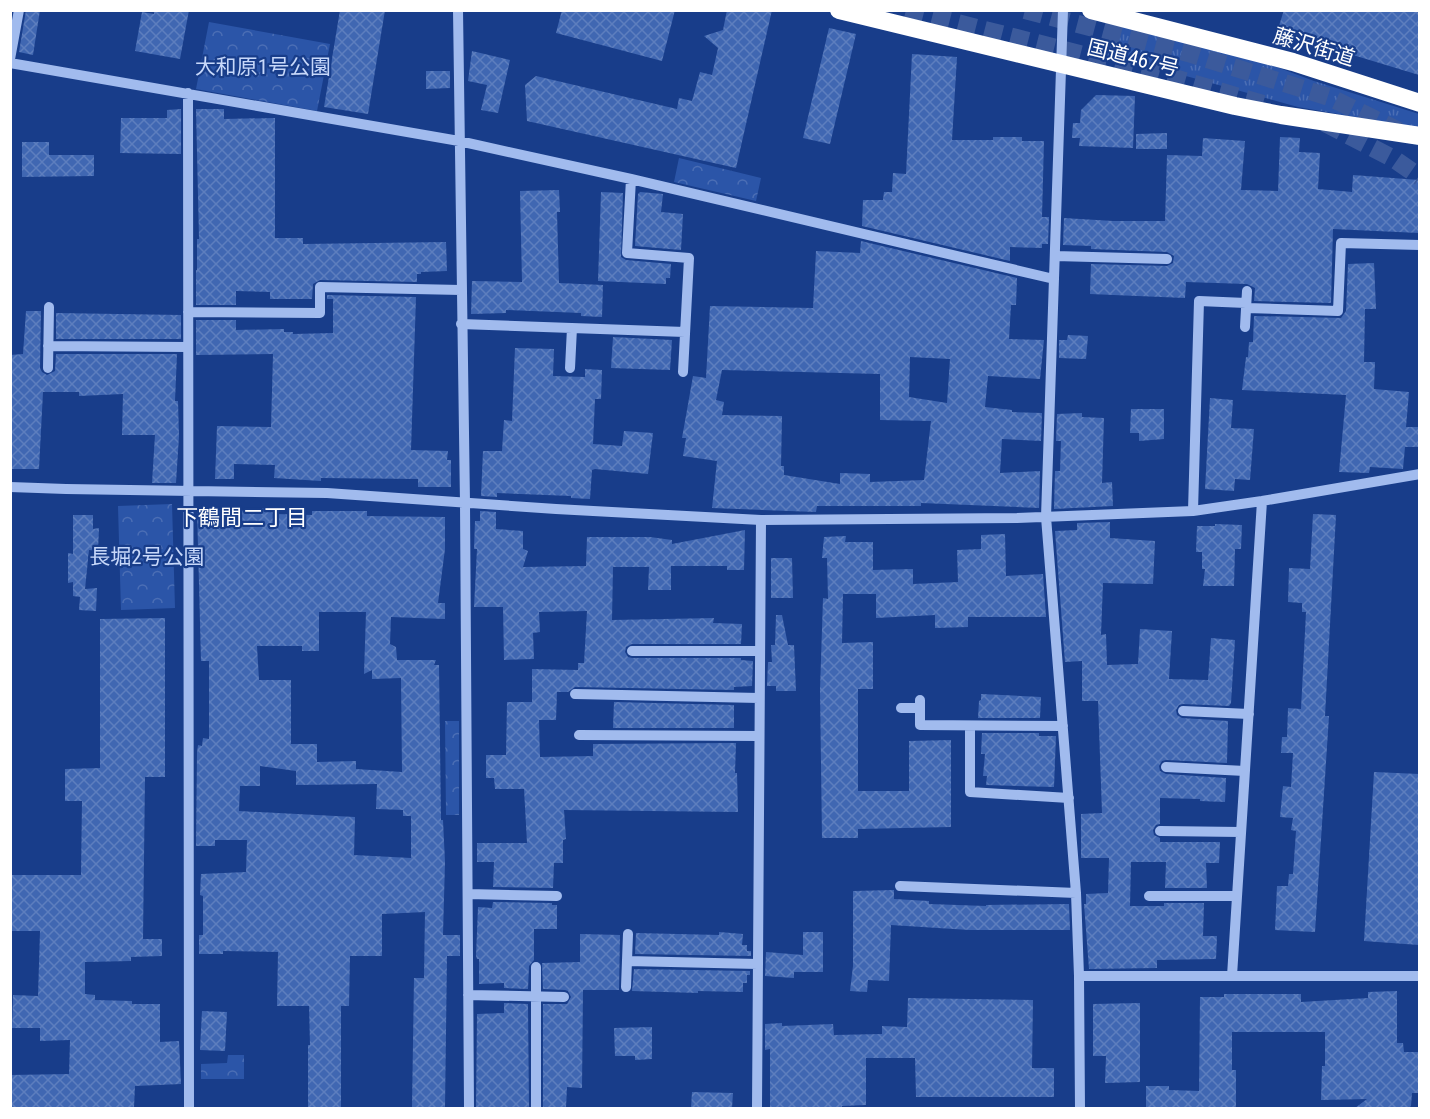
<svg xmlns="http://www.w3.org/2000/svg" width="1430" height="1119" font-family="'Roboto Condensed','Noto Sans JP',sans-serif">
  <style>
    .grass { fill: url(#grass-tufts) }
    .park { fill: url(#park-crowns) }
    .building { fill: url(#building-cross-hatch); fill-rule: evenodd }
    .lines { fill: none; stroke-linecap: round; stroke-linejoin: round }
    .highway-tunnel { stroke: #3b5a9c; stroke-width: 18; stroke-dasharray: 18 9; stroke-linecap: butt }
    .minor { stroke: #a1bbee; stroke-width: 10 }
    .highway { stroke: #fff; stroke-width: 18 }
    .labels { text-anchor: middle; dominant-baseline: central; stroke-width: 4.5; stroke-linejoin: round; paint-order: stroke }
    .street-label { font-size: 21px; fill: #fff; stroke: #183d8a }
    .park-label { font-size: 21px; fill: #c7d8fa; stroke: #183d8a }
    .neighbourhood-label { font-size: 22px; fill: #fff; stroke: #183d8a }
  </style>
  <defs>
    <pattern id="grass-tufts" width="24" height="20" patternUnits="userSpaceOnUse" patternTransform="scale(1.5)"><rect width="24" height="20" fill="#2b55a8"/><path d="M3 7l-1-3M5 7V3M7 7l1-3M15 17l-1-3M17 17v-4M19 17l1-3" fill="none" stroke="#4b6eb5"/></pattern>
    <pattern id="park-crowns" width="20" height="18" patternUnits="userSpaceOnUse" patternTransform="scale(1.5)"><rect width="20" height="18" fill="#2b55a8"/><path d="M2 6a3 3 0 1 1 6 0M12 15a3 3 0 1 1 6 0" fill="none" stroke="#4b6eb5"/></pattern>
    <pattern id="building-cross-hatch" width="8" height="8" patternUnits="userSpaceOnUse" patternTransform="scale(1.5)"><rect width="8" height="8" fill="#4067b2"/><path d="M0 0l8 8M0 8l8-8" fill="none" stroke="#5d7ebe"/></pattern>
  </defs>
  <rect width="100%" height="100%" fill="#183d8a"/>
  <path class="grass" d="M1116,22L1255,59L1314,81L1419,114V128L1298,107L1186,76L1107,57Z"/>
  <path class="park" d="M209,22L330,44L317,111L196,89Z
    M679,158L761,178L756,201L674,182Z
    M172,504L175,608L121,610L118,506Z
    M445,721H459V815H446Z
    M228,1055H244V1079H201V1064L227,1063Z"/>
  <path class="building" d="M26,10H40L33,55L19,52Z
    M154,10H189L180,59L135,51L142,12L154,14Z
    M340,10H385L368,114L324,107Z
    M562,10H675L662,61L556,33Z
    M727,10H772L736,168L527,121L525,85L536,76L677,109L679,98L692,101L700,72L712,75L718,48L704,36L723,30Z
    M1284,10H1419V75L1277,32Z
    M829,28L856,34L830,144L803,138Z
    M472,51L510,60L498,113L481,110L487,85L468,81Z
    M912,54L957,57L952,140H993V137H1022V141H1044L1042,217H1049L1048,244H1042V248L1010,247V261L862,226L863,200H883L884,192H892L893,173L906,174Z
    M426,71H450V88L426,89Z
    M1096,95L1135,96L1133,148L1079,146L1080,138H1072L1073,123H1080L1081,110Z
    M181,109V154L120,153L121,118H167V110Z
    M196,109H224V119L275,118V238H303V244L446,242L447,271L421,272V274H417V282L320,280L313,284L312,299H270V292L236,291V305H196V270H197V239H199Z
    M1167,133V149H1136V134Z
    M1280,137L1300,138L1299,152L1320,153L1318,189L1352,192L1353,175L1419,180V233L1333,229L1331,303L1254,301L1255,288L1247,284L1186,282L1185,298L1090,294L1091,264L1167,266L1173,263L1174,256L1167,252L1091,249V246L1063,245L1064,218L1113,221H1165L1167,155L1202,156L1203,138L1245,141L1241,190L1278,191Z
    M22,142H49V155H94V176L22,177Z
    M559,190L560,212H557L559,283L603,285L602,317L581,316V313L506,310V313L471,314L472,281L522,282L520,191Z
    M601,192L623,193L621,257L626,260L671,264L670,278H666V284L598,281Z
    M640,192L663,194L661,212L683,214L681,250L635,246L638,194Z
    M861,241L1017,278L1016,305H1011L1009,339L1044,340L1040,379L988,376L985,407L1012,410V412L1042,413L1041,441L1002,439L1000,473L1040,471L1039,508L921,503V506H817L816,512L712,508L717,461L683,456L686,438H682L693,376L706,378L710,306L813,308L816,251L860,253ZM910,357L950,359L947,403L909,397ZM722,370L880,374V420L931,421L924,480L870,482V474L840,473V484L784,475V466H781L782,416L722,415L724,402L716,400Z
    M1374,263L1376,309H1365L1364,362H1375L1374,389L1409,392L1406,427H1419V447H1405L1403,469L1370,467L1369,473L1339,472L1346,395L1242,390L1246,357H1248L1249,342H1253L1254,316L1341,318L1346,311L1348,264Z
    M327,295L416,297L411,450L448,451L447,460H451V487H418V479L321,478V481L274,478L275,465L234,464V479H215L217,426L271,427L273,354L196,355V320H236V330L284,329V332H293V334L333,333V299H327Z
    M26,311H41L40,368L42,372L47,375L55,371L56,354H177L175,401H178L179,436L176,483H152L155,435H122L123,394L79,396V392H43L39,469H10V355L23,354Z
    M56,313L181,315V339H56Z
    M1068,335L1088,336L1086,359L1059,358V340H1067Z
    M613,337L672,340L670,370L611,368Z
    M515,348L554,349L553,376L585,377V369L602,370L601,399H595L593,444L622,446L624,431L653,433L648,474L595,469L592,470L590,499L571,498V496L497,493V497L481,496L483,451H502L504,420L512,421Z
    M1210,398L1233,400L1231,428L1254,429L1250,480L1235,479L1234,491L1205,489Z
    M1131,409H1164V439L1139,441V433H1130Z
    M1082,413V417L1104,418L1102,483L1112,482L1113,506L1054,509L1055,471H1060L1061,441H1056L1057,414Z
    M251,508H276L275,514L312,515V511H367V516L445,517V549L438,603H445V619L391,617L390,644L396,647L397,660H436L434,665H439L441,820H443L445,862L443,935H460V956H447L445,1108H412L414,978H424L425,912L382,914V956H350L349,1006H341V1108H308V1045H310L309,1006H277L278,952L223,951V954H199V935H203V896L200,895L201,874L246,872L247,840H215V846H196L197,753L198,745L202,746L203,738L209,739V661H201L197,509L251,511ZM319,612H366L364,674L372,670V679L401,678L402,772L356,769V761L317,762V744H291V680H259L257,646H302V651H319ZM260,766L296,771V785L377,784L376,809L403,810V816H411V858L354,855L355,817L239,811L240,786H260Z
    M480,511L496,512V529L523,531V549L528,551L523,567L586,566L587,537H650L672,540V544L745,530L744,570H727V566H671V590H648L649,567H613L612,620L714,618L713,623L742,624L741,644H632L626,647L625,652L628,657L632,658H741V660L753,661L752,686L734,687V690L575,687L568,692H557L556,720H539L540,757L593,756V744L736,743L735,773H737L738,812L564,810L566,839L563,840V863H554L553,888L493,887L494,862H477V843H527L524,789H495L494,778H486V755H506L507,702H532V669L578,670V663H584L587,611L539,612L540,632L533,633L534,659L504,660L503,607H474L477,549H474L475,521H480Z
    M1313,514L1336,515L1325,716H1329L1315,932L1275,930L1277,886H1288L1289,874H1293L1296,831L1291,830L1293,818L1280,817L1283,786L1291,787L1293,753H1281L1282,737H1287L1288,708L1301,709L1306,612H1302V603L1288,602L1289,568L1310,569Z
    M73,515H93V529L99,528L98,551L89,550L85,589L97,588L96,611L79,610L80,597L73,596V582L68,583V553L73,554Z
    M1110,522V538L1155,541L1153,584L1103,583L1101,635L1106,634L1107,665L1138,664L1140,629L1172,631L1169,679L1208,680L1211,638L1235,640L1231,703L1229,706L1183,704L1179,705L1176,710L1177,715L1182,718L1228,721L1227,763L1166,760L1162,761L1159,766L1160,771L1166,774L1226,778L1225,802L1200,801V799L1160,798V824L1156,825L1153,830L1154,835L1160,838V842H1220L1219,863H1206L1207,888H1165L1166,862H1131L1130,906H1164V903H1204L1203,936H1217L1216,959L1157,960V968L1089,969L1084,904H1086V894L1108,893L1109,858H1081V814L1102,813L1098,701H1082V661L1065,662L1055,531L1077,530V523Z
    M1215,524L1242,525L1241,549H1235L1234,586H1203L1205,569H1202V552H1196L1197,526H1215Z
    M1005,534L1006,576L1043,574L1046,617H968V627L935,628V615L876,618V594H843L842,643L873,642V689H858V791H909V741L951,740V827L858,829V838H822L820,690L823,598L828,599L827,558H822L824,537L846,536L845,542H873V570L913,569V584L958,582L957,550L981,549V535Z
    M771,558H792L793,598H771Z
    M776,615H782L788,645H794L796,691H776V686H767L768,662H772L771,645H775Z
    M165,618V777H145L143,939H162V956L131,957V961L85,962V994L95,995V1000L132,1001V1004H160V1042L179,1041L181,1084L135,1086L134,1108H10V1075L69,1074L70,1040L40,1041V1028H12L13,995L38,996L40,931H10V875H81L82,801H65V769L100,768V619Z
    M981,694L1041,697L1040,718H978L979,701L981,700Z
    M614,702L734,705V728H613Z
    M982,733H1039V736H1056L1054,787L986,785L987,776H983L985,754H981Z
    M1374,772L1419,774V945L1364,941Z
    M894,890V899L929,901V904L986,906V905L1069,904L1070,930H969L891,925L889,981L868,980L867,992L850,991L853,966V891Z
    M493,902L552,903V905H557V929H534V960L529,966L528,989L504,988V983L479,984V959H477L476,956L478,907L492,908Z
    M719,932L743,934L742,945H747V951H751V956L635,954L636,933L719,935Z
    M803,932H823V972H794V978L765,976L766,952L803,955Z
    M580,934L620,935L619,990H583L582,1088L567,1087L566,1108H543V1004H567L571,997L568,991L565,990L543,989L542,963L580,962Z
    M634,969L750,971V975H747V983H743V992L698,991V993L632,991Z
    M1397,991V1043H1403L1404,1052H1419V1093H1412L1411,1106L1409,1108H1355L1367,1099L1321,1100L1322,1066H1325V1032H1232V1070H1236V1108H1146V1086H1169V1090L1199,1091L1200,997H1224V994H1301V1002L1368,998V992Z
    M908,998L1033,1000L1032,1068H1054V1097H916L915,1058H866V1105L842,1106V1108H770V1049L765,1050V1024L782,1023V1026L833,1024L834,1035L882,1034V1026L907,1027Z
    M504,1003L528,1004L529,1108H476L477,1014L504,1013Z
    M1140,1003V1082L1105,1083L1106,1056H1093V1004Z
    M202,1011L227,1012L225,1051L200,1050Z
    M652,1027V1059L635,1060V1056H615L614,1028Z
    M692,1092L733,1093L732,1108H691Z"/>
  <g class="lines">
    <path class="highway-tunnel" d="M906,10L1171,77L1270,106
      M1025,10L1188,53L1329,97L1399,131
      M1325,123L1394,159L1420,177"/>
    <path class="minor" d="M458,10L465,503L469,1108
      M1063,10L1046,517L1076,893L1079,976L1080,1108
      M10,59L19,10
      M10,63L459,141L631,179L1054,279
      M188,93L189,1108
      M631,179L627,253L689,258L683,372
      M1055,256L1167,259
      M1246,308L1338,311L1341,243L1420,245
      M188,312L320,313V287L461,290
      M461,324L685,332
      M1245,327L1247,291
      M48,346L188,347
      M48,368L49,307
      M570,368L572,328
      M10,487L66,489L327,493L556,509L761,520L1017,518L1193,511L1262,501L1420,474
      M1193,511L1199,301L1246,303
      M632,651H760
      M575,694L759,698
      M920,700V725L1063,726
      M901,708H920
      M1183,711L1249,714
      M970,726V792L1069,798
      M579,735L759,736
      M1166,767L1245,771
      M1160,831L1241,832
      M900,886L1076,893
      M468,894L557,896
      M1149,896H1237
      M627,961L758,964
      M536,967V1108
      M1079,976H1420
      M1232,976L1262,501
      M626,987L628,934
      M468,995L564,997
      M757,1108L761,520"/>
    <path class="highway" d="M839,10L1235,106L1281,115L1420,136
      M1091,10L1293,62L1420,103"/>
  </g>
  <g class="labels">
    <g class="street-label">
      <text transform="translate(1314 47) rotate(17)">藤沢街道</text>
      <text transform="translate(1133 58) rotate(14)">国道467号</text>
    </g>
    <g class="park-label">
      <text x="263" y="67">大和原1号公園</text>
      <text x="147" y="557">長堀2号公園</text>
    </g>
    <g class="neighbourhood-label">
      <text x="242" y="517">下鶴間二丁目</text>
    </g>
  </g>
  <rect width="1430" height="1119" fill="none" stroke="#ffffff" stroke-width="24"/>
</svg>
